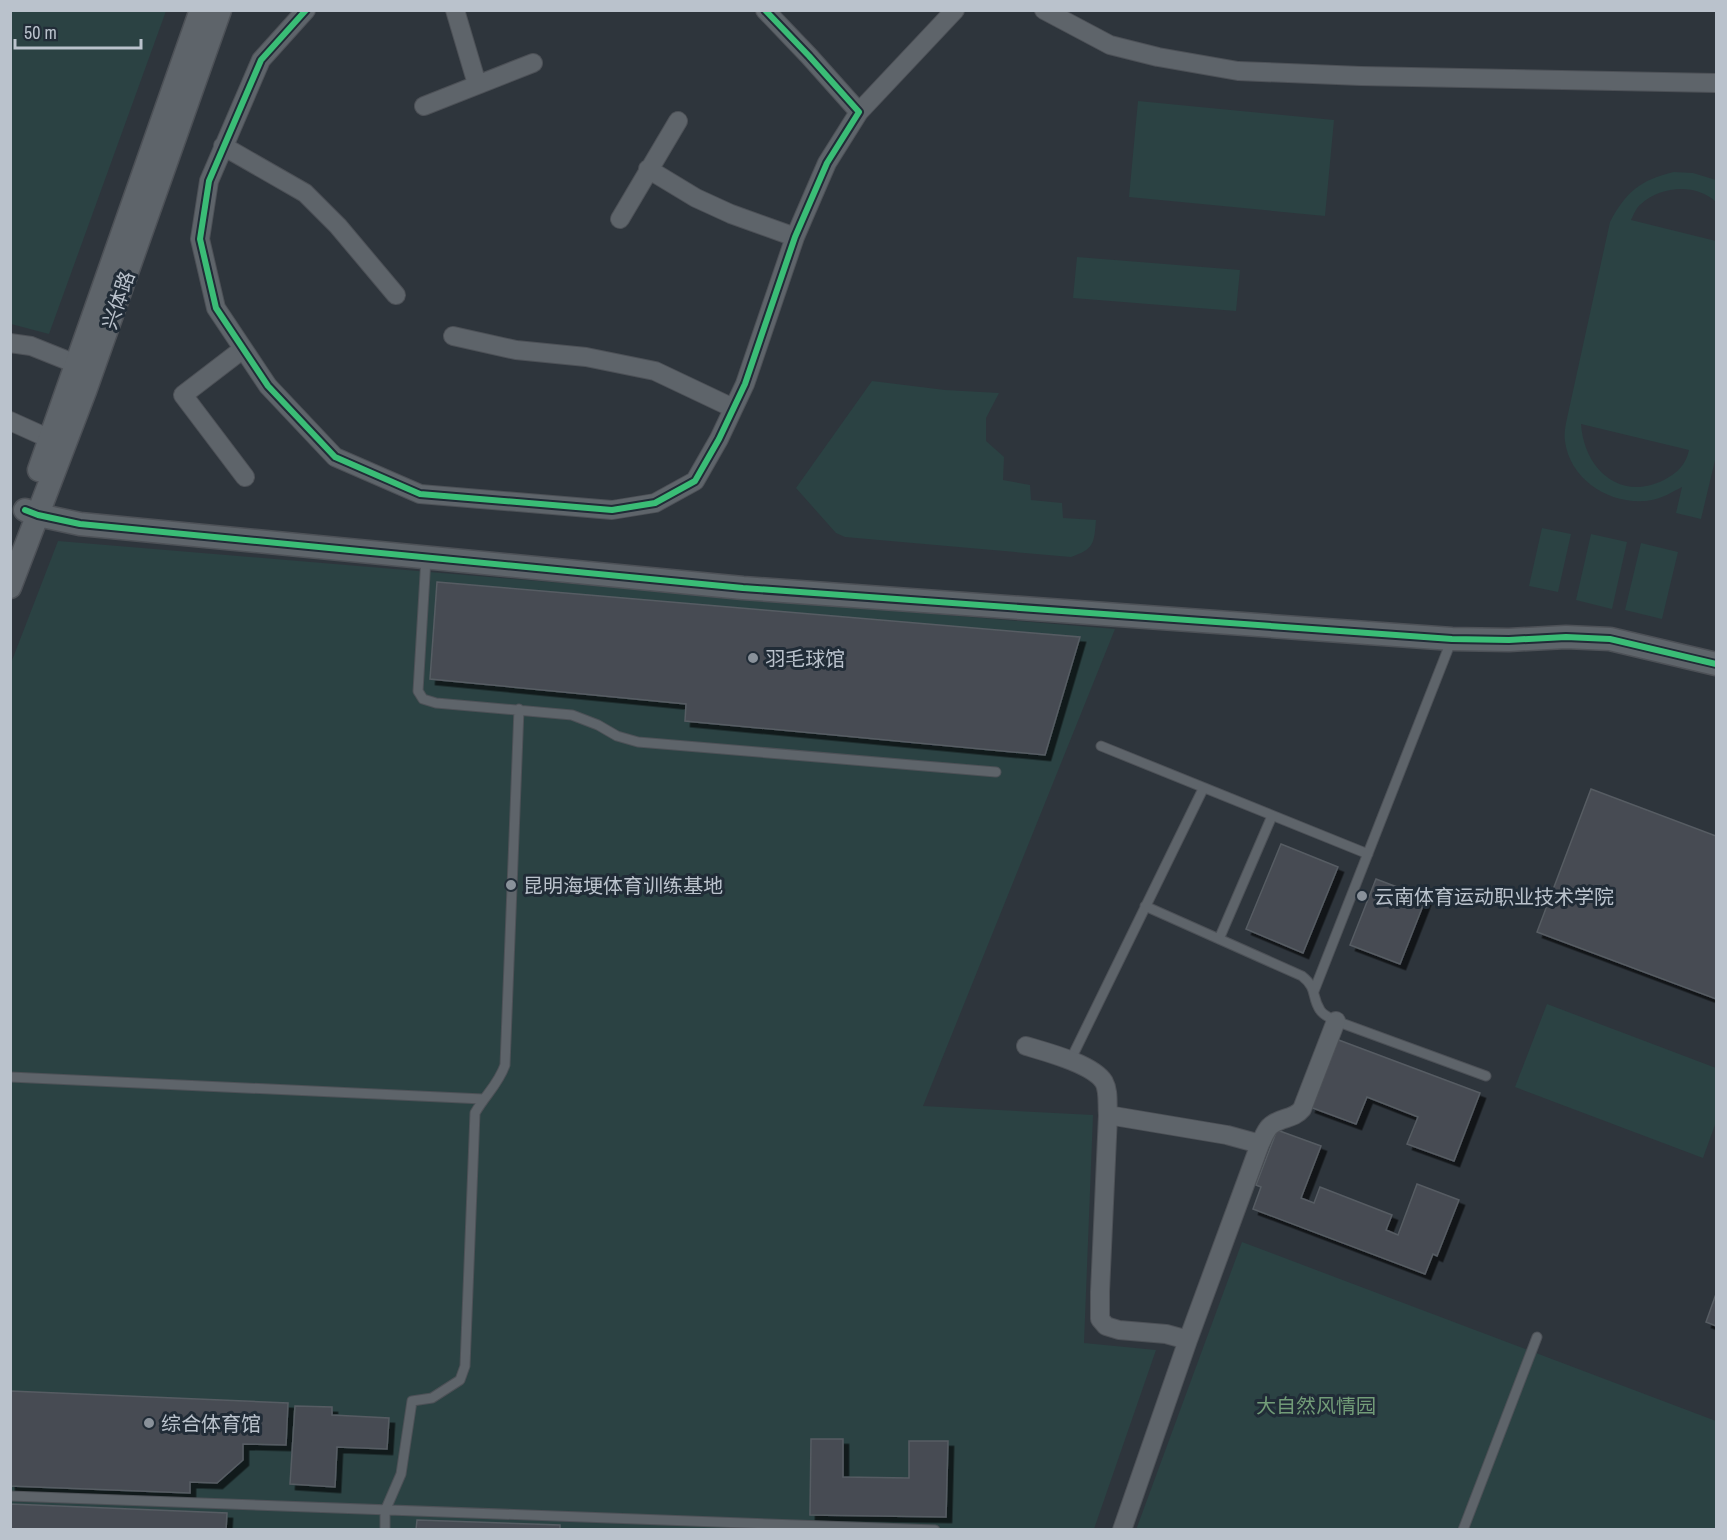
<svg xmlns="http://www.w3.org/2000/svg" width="1727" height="1540" font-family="'Archivo Narrow','Noto Sans SC',sans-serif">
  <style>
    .green { fill: #2b4243; fill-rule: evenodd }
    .building { fill: #464c52; stroke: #575c63; stroke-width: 1.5; filter: url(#shadow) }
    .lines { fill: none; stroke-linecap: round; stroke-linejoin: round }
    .service-casing { stroke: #4d5157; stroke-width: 11 }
    .minor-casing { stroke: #4d5157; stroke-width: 20 }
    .tertiary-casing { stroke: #4d5157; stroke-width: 25 }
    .service { stroke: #5e646a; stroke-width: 9 }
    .minor { stroke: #5e646a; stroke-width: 18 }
    .tertiary { stroke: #5e646a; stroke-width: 22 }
    .cycleway-casing { stroke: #212c37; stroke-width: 10 }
    .cycleway { stroke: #3abd76; stroke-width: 6 }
    .poi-dot { fill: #89919a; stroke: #212c37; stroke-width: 2 }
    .labels { text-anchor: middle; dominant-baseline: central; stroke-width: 6; stroke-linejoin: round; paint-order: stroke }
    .street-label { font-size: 20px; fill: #bac2cc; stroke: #212c37 }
    .poi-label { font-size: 20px; fill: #bac2cc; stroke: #212c37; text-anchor: start }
    .park-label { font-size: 20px; fill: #729c78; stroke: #212c37 }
  </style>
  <defs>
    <filter id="shadow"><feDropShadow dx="5.5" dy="5.5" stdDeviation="0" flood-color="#0009"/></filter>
  </defs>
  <rect width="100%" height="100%" fill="#2e353c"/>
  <path class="green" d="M11,10L166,11L49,334L11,324Z
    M1138,101L1334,120L1325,216L1129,197Z
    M1674,172L1693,173L1716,180V202C1696,183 1661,186 1641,204C1636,208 1634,214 1631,220L1716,241V456L1701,519L1676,513L1682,487C1672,492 1663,498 1652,500C1614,507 1570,482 1565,441C1564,436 1565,429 1566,423L1610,222C1626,192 1640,180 1674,172ZM1581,424L1689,450C1686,465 1677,473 1664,480C1620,502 1584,469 1581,424Z
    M1077,257L1240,270L1236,311L1073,298Z
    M872,381L945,390L999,393L986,418V441L1004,457L1003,480L1030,485L1031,500L1062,503L1063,518L1096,520C1094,544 1094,549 1071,557L845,537L836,533L796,488Z
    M1542,528L1571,534L1558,592L1529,586Z
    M1591,534L1627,542L1612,609L1576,600Z
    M58,541L1115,629L923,1106L1093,1115L1084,1343L1156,1350L1094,1529H11V663Z
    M1641,543L1678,552L1662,619L1625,610Z
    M1547,1004L1716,1068V1122L1703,1158L1515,1087Z
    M1242,1242L1716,1421V1529L1136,1530Z"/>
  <path class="building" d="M437,582L1080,637L1045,755L685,721L686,704L430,679Z
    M1591,789L1716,836V999L1537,932Z
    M1281,844L1338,867L1303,953L1246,929Z
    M1376,879L1426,898L1400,964L1350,945Z
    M1336,1039L1480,1093L1454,1161L1407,1144L1418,1117L1367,1097L1356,1124L1310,1107Z
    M1277,1130L1321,1146L1301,1198L1314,1203L1320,1187L1392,1215L1386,1230L1398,1235L1417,1184L1459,1200L1437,1256L1433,1254L1425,1274L1253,1209L1261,1187L1256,1185Z
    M1716,1294V1326L1706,1322Z
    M10,1391L288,1403L286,1445L243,1444V1460L217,1483L190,1482V1493L10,1486Z
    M295,1406L332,1407V1415L389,1418L387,1449L337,1447L335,1487L290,1484Z
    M811,1439H843V1477L909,1478V1441H948L946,1517L810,1515Z
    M10,1504L227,1513L226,1530H10Z
    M417,1520L560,1525V1530H416Z"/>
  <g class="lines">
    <defs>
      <path id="service" d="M426,558L418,691L423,699L436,703L572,715L598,725L617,736L638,742L996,772
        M1101,746L1368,854
        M1145,906L1302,976C1318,989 1311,996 1320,1010C1323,1015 1330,1018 1336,1021L1486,1076
        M1219,939L1272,816
        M1314,991L1452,639
        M1070,1061L1203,789
        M10,1077L483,1099
        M10,1496L935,1530
        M385,1530V1511L401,1474L412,1401L432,1398L460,1380L465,1366L475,1113C485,1095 498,1085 505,1065L519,709
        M1463,1530L1537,1337"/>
      <path id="minor" d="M306,10L261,60L209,181L200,239L216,308L268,386L335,457L420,494L612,510L655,503L695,481L719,439L745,384L795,237L827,163L859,112L809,56L765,10
        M455,10L477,84
        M1044,10L1110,45L1158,57L1238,71L1361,76L1716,83
        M424,106L533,63
        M859,112L955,10
        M223,146L305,193L338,226L396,295
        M648,169L696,198L731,214L795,237
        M620,219L678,121
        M453,336L516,350L586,357L655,371L733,408
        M10,343L31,346L76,364
        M243,349L183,395L245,477
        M10,421L50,439
        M1026,1046C1046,1052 1093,1064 1104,1082C1109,1091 1107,1104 1108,1115L1100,1292V1319L1106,1326L1119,1330L1166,1334L1188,1340
        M1108,1115L1227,1135L1260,1144
        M1122,1530L1188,1340L1260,1144C1263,1138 1266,1128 1273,1124C1283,1117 1294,1119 1302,1109L1336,1021"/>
      <path id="tertiary" d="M39,470L201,10
        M25,510L38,515L80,524L743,588L1452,639L1509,640L1566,637L1610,639L1716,664
        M10,587L85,391L220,10"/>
    </defs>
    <use href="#service" class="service-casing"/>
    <use href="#minor" class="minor-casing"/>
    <use href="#tertiary" class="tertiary-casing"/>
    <use href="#service" class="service"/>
    <use href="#minor" class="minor"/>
    <use href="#tertiary" class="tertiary"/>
    <defs>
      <path id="cycleway" d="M306,10L261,60L209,181L200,239L216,308L268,386L335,457L420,494L612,510L655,503L695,481L719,439L745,384L795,237L827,163L859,112L809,56L765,10
        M25,510L38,515L80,524L743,588L1452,639L1509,640L1566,637L1610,639L1716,664"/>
    </defs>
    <use href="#cycleway" class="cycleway-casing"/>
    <use href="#cycleway" class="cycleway"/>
  </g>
  <g class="poi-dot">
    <circle cx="753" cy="658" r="6"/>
    <circle cx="511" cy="885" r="6"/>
    <circle cx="1362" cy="896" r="6"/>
    <circle cx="149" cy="1423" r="6"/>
  </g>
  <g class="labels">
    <g class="street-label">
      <text transform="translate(118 300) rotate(-71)">兴体路</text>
    </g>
    <g class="poi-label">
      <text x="765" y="658">羽毛球馆</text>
      <text x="523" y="885">昆明海埂体育训练基地</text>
      <text x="1374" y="896">云南体育运动职业技术学院</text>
      <text x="161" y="1423">综合体育馆</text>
    </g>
    <g class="park-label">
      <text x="1316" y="1405">大自然风情园</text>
    </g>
  </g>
  <rect width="1727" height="1540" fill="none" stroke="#bac2cc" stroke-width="24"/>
  <path d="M15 39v9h126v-9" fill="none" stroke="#bac2cc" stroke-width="3"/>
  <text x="24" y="39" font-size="18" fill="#bac2cc" stroke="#212c37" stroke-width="4.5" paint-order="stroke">50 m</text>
</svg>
